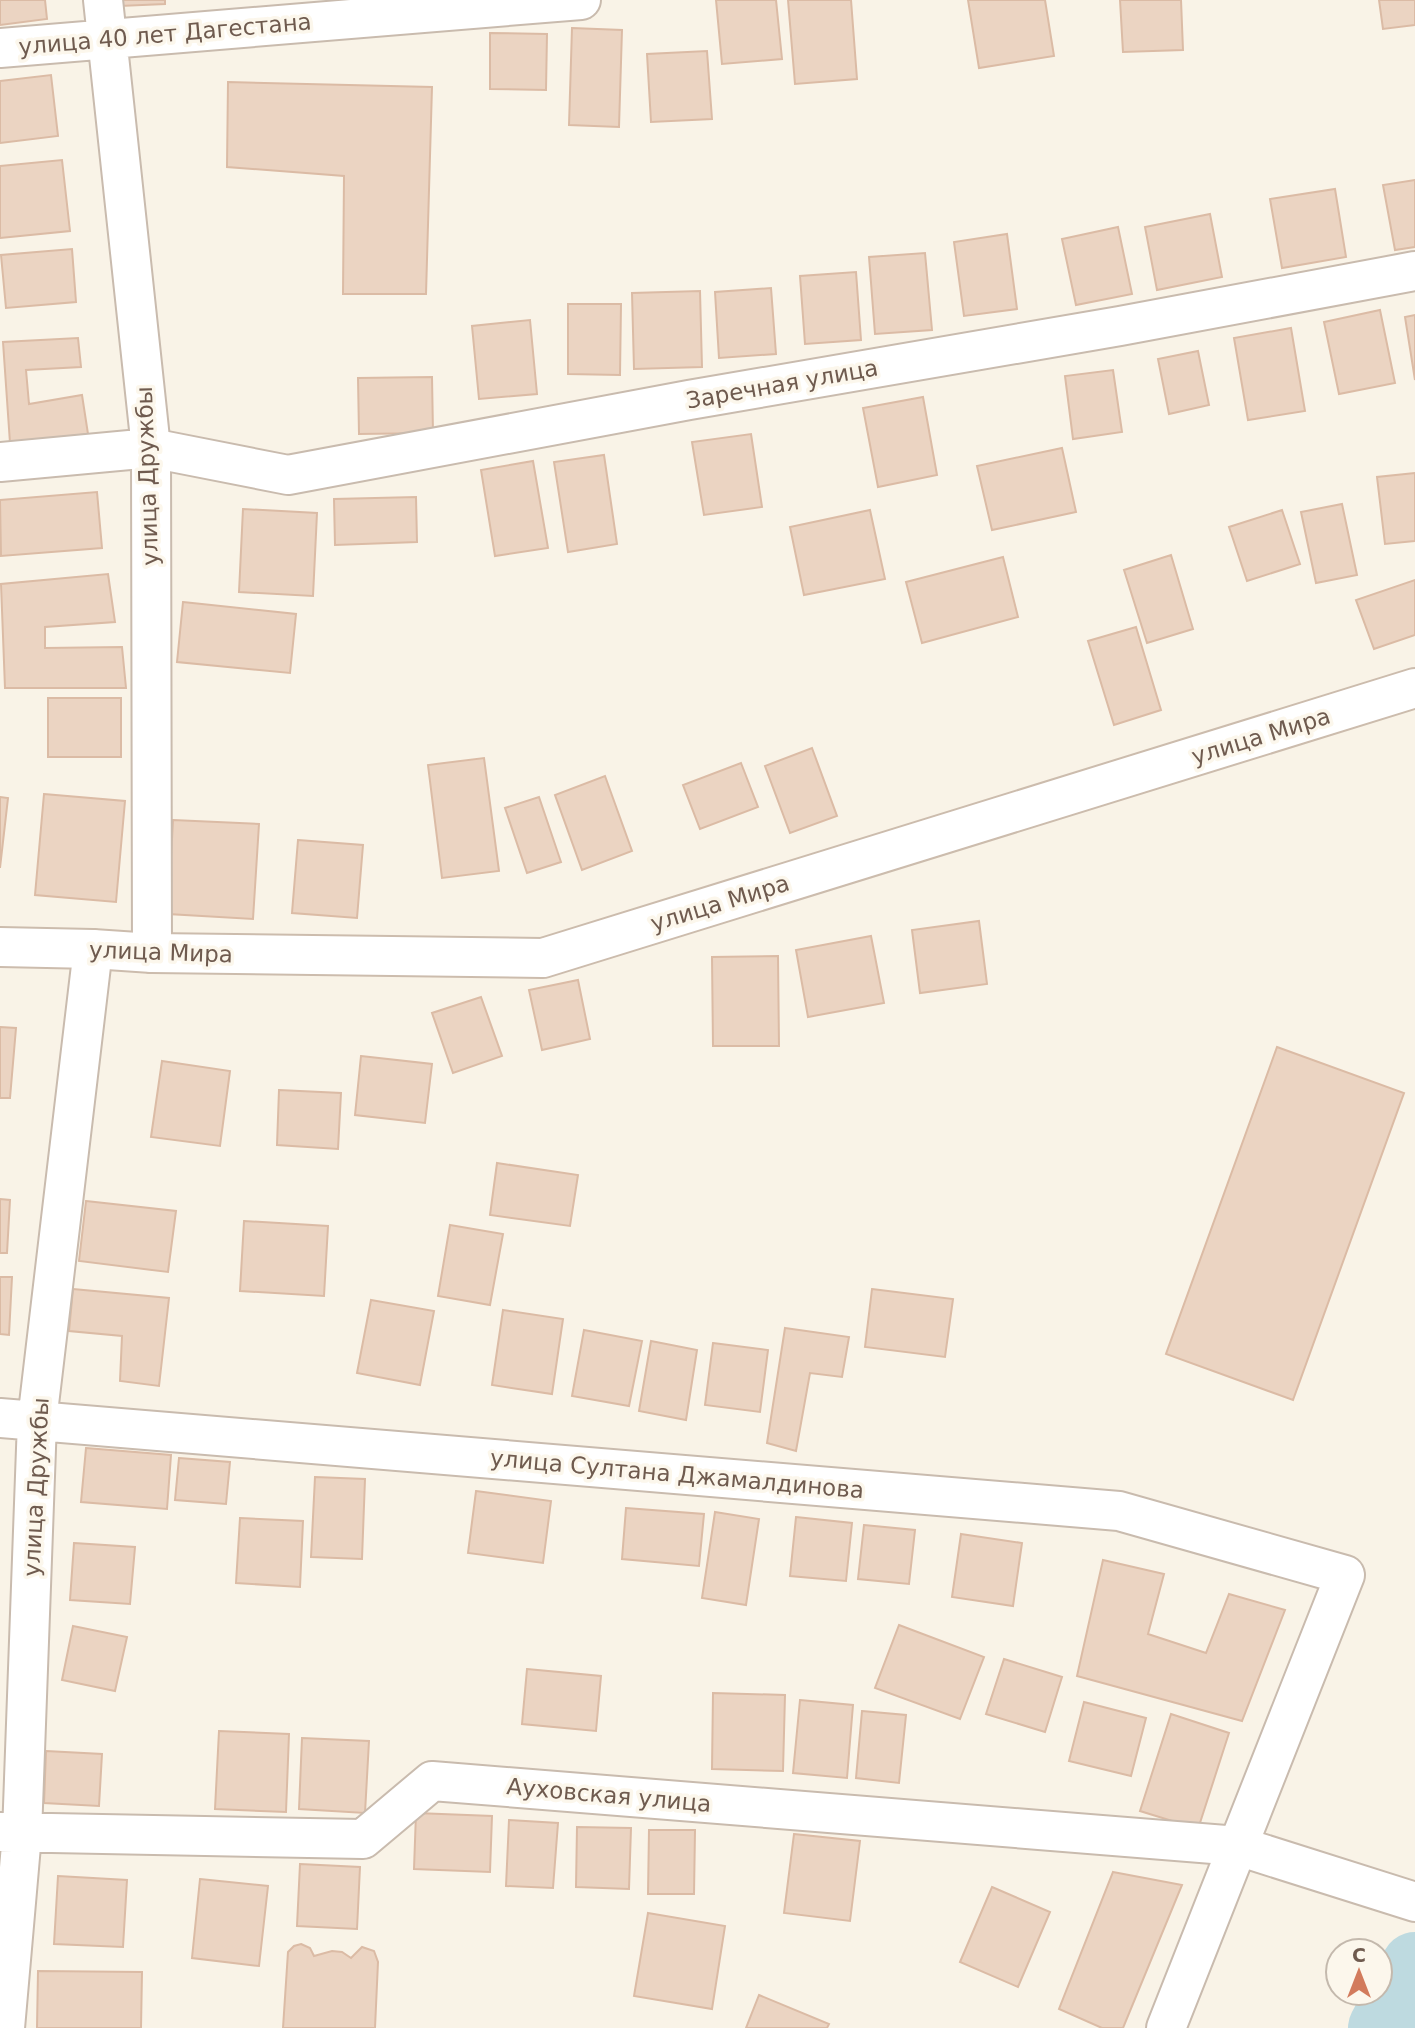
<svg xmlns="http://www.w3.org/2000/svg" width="1415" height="2028" font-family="'DejaVu Sans',sans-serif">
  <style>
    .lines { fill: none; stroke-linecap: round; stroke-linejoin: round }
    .river { stroke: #bedae0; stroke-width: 68 }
    .building { fill: #ebd4c2; stroke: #dbbba5; stroke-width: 2 }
    .street-casing { stroke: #c9bbae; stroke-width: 42 }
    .secondary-casing { stroke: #ccbcad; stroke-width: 42 }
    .street { stroke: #fff; stroke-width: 38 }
    .secondary { stroke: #fff; stroke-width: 38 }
    .labels { text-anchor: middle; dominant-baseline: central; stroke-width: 7; stroke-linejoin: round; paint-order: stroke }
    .street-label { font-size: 23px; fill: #6f5b4f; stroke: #fcf7ec }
  </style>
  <rect width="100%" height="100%" fill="#f9f3e7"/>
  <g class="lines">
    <path class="river" d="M1382,2028L1415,1966"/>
  </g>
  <path class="building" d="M0,0H45L47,19L0,25Z
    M120,0H165V4L120,6Z
    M716,0H776L782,59L722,64Z
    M788,0H851L857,79L795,84Z
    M968,0H1045L1054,56L979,68Z
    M1120,0H1181L1183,50L1123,52Z
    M1379,0H1415V25L1383,29Z
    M572,28L622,30L619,127L569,125Z
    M490,33L547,34L546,90L490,89Z
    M707,51L712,119L651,122L647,54Z
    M51,75L58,136L0,143V81Z
    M228,82L432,87L426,294H343L344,176L227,167Z
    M62,160L70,231L0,238V166Z
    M1415,180V247L1395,250L1383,185Z
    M1335,189L1346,257L1282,268L1270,199Z
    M1210,214L1222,277L1157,290L1145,227Z
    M1118,227L1132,294L1076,305L1062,239Z
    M1007,234L1017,309L964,316L954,242Z
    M72,249L76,302L6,308L1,255Z
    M925,253L932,330L875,334L869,257Z
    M856,272L861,340L805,344L800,276Z
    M771,288L776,354L719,358L715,292Z
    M700,291L702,367L634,369L632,293Z
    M568,304H621L620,375L568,374Z
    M1380,310L1395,383L1339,394L1324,322Z
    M1415,315V380L1405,317Z
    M530,320L537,394L479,399L472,326Z
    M1291,328L1305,411L1248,420L1234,338Z
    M78,338L81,367L26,370L29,404L82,395L88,434L10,443L3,342Z
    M1198,351L1209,405L1169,414L1158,359Z
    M1113,370L1122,432L1073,439L1065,376Z
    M432,377L433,433L359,434L358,378Z
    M923,397L937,475L878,487L863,408Z
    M751,434L762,507L704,515L692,442Z
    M1062,448L1076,512L992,530L977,466Z
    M604,455L617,544L568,552L554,462Z
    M533,461L548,548L495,556L481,470Z
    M1415,473V541L1385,544L1377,477Z
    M97,492L102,548L1,556L0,500Z
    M416,497L417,542L335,545L334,499Z
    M1342,504L1357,575L1316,583L1301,512Z
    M243,509L317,513L313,596L239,592Z
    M870,510L885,579L804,595L790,527Z
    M1282,510L1300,564L1247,581L1229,527Z
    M1171,555L1193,629L1147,643L1124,570Z
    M1003,557L1018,617L922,643L906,582Z
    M108,574L115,622L45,627V648L122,647L126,688H5L1,584Z
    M1415,580V635L1374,649L1356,600Z
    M183,602L296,614L290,673L177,662Z
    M1136,627L1161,710L1114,725L1088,641Z
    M48,698H121V757H48Z
    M812,748L837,816L790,833L765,766Z
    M484,758L499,871L442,878L428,765Z
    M741,763L758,807L700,829L683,785Z
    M605,776L632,851L582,870L555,795Z
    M44,794L125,801L116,902L35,895Z
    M0,797L8,798L0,868Z
    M539,797L561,862L527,873L505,808Z
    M173,820L259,824L253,919L168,914Z
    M298,840L363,845L357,918L292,913Z
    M979,921L987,984L920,993L912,930Z
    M871,936L884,1003L808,1017L796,950Z
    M778,956L779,1046H713L712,957Z
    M578,980L590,1039L542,1050L529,990Z
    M481,997L502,1056L453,1073L432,1013Z
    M0,1027L16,1028L10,1098H0Z
    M1277,1047L1404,1093L1293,1400L1166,1354Z
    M361,1056L432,1064L425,1123L355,1115Z
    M162,1061L230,1071L220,1146L151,1137Z
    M279,1090L341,1093L338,1149L277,1145Z
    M497,1163L578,1175L570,1226L490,1215Z
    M0,1199L10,1200L7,1253H0Z
    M86,1201L176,1211L168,1272L79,1261Z
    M244,1221L328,1226L324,1296L240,1291Z
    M450,1225L503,1234L490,1305L438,1296Z
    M0,1277H12L9,1335L0,1334Z
    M73,1289L169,1298L159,1386L120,1381L122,1336L69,1331Z
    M872,1289L953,1299L945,1357L865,1347Z
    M371,1300L434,1311L420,1385L357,1373Z
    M503,1310L563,1319L552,1394L492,1385Z
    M785,1328L849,1337L842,1377L810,1373L796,1451L767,1443Z
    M584,1330L642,1341L629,1406L572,1396Z
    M651,1341L697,1350L686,1420L639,1411Z
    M713,1343L768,1350L760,1412L705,1405Z
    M86,1448L171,1455L167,1509L81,1502Z
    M179,1458L230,1462L226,1504L175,1500Z
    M315,1477L365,1479L362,1559L311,1557Z
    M476,1491L551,1501L543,1563L468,1553Z
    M626,1508L704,1514L699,1566L622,1559Z
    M715,1512L759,1519L746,1605L702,1598Z
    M796,1517L852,1523L846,1581L790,1576Z
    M240,1518L303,1521L300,1587L236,1583Z
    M864,1525L915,1530L909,1584L858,1579Z
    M961,1534L1022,1543L1013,1606L952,1597Z
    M74,1543L135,1547L130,1604L70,1600Z
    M1103,1560L1164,1574L1148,1634L1206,1653L1229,1594L1285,1610L1242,1721L1077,1676Z
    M899,1625L984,1657L960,1719L875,1688Z
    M73,1626L127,1637L115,1691L62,1680Z
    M1004,1659L1062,1677L1045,1732L986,1714Z
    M527,1669L601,1676L596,1731L522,1724Z
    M713,1693L785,1695L783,1771L712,1769Z
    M800,1700L853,1705L847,1778L793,1773Z
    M1084,1702L1146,1718L1131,1776L1069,1761Z
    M862,1711L906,1715L899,1783L856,1778Z
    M1171,1714L1229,1733L1198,1829L1140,1811Z
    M219,1731L289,1734L286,1812L215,1809Z
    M302,1738L369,1741L365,1813L299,1809Z
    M46,1751L102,1754L99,1806L44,1803Z
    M416,1813L492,1816L490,1872L414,1869Z
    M509,1820L558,1823L553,1888L506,1886Z
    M577,1827L631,1828L629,1889L576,1887Z
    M649,1830H695L694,1894H648Z
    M794,1834L860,1841L850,1921L784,1913Z
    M300,1864L360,1867L357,1929L297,1926Z
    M1113,1872L1182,1885L1123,2028H1102L1059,2009Z
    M58,1876L127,1880L123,1947L54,1944Z
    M200,1879L268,1886L259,1966L192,1958Z
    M992,1887L1050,1912L1018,1987L960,1962Z
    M648,1913L725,1926L712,2009L634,1996Z
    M301,1944L310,1948L314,1956L332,1951L342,1952L351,1958L362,1947L374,1951L378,1962L375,2028H283L288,1952L294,1946Z
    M38,1971L142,1972L141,2028H37Z
    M759,1995L829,2024L827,2028H746Z"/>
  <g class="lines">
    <defs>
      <path id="street" d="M103,0L151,448L152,953
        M0,48L581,0
        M0,462L151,448L288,475L689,400L1120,326L1415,271
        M0,1418L1119,1511L1345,1575L1166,2028
        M0,1832L363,1839L432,1781L1238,1846L1415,1902
        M5,2028L22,1834L37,1421L93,949"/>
      <path id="secondary" d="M0,947L93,949L152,953L543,958L1415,688"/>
    </defs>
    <use href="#street" class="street-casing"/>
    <use href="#secondary" class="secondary-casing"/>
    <use href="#street" class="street"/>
    <use href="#secondary" class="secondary"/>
  </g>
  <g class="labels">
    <g class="street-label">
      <text transform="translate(165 34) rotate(-5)">улица 40 лет Дагестана</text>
      <text transform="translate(782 384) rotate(-10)">Заречная улица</text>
      <text transform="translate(147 476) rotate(-92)">улица Дружбы</text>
      <text transform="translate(1261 736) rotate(-17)">улица Мира</text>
      <text transform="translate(720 903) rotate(-17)">улица Мира</text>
      <text transform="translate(161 952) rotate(2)">улица Мира</text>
      <text transform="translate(677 1474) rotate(5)">улица Султана Джамалдинова</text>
      <text transform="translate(36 1487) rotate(-87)">улица Дружбы</text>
      <text transform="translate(609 1795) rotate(5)">Ауховская улица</text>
    </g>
  </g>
  <g transform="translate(1359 1972)"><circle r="33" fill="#fcf7ec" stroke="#c4b9ad" stroke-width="2"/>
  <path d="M0-5L12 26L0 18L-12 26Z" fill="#d27b5c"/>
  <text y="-10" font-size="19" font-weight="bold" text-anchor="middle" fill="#6f5b4f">С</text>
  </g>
</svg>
